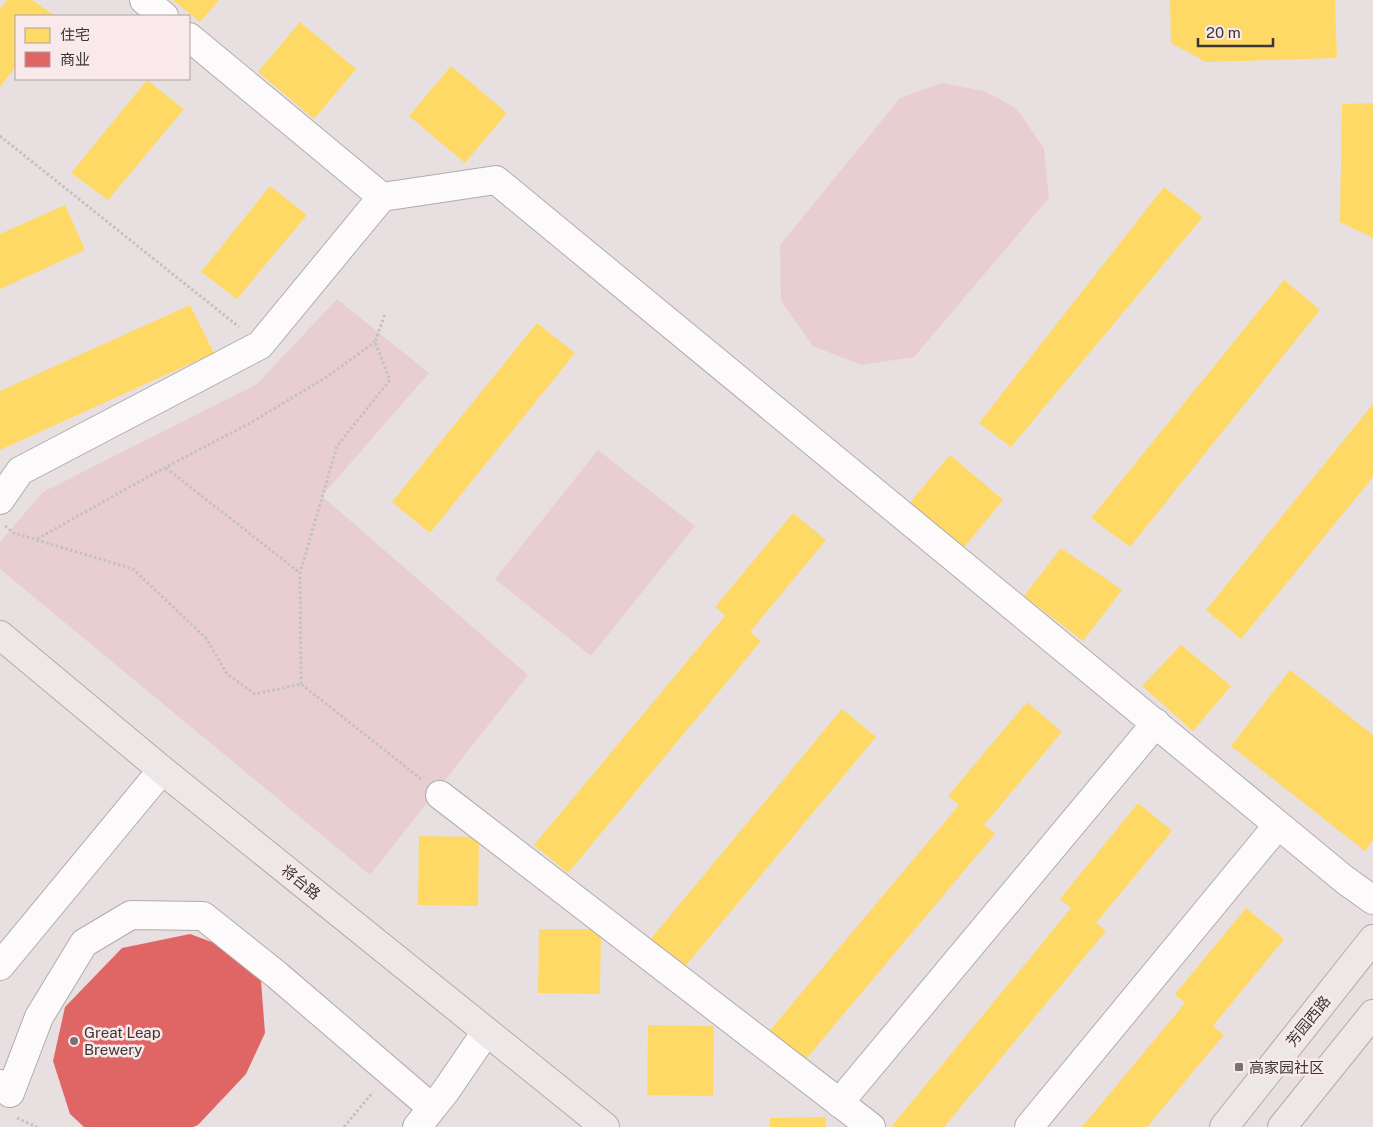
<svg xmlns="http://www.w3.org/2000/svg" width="1373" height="1127" font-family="'Public Sans','Noto Sans SC',sans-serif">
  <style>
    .green { fill: #e8ced1 }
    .homes { fill: #ffd966 }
    .shops { fill: #e06666 }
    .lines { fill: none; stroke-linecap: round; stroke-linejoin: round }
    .minor-casing { stroke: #b1abab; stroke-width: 30 }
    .major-casing { stroke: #b6a8aa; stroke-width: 30 }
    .path { stroke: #c4c1c1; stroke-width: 3; stroke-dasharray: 2.5 2.5; stroke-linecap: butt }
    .minor { stroke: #fcfafa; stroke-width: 28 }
    .major { stroke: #eee7e8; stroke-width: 28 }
    .poi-dot { fill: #787272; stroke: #f9e9ea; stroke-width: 2 }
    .labels { text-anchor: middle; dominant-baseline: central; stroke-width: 5; stroke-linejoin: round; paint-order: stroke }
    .street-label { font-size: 15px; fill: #3c3637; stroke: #f9e9ea }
    .poi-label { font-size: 15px; fill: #3c3637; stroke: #f9e9ea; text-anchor: start }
  </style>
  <rect width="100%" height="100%" fill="#e8e0e0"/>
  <path class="green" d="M942,83L984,91L1016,108L1044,148L1049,198L914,357L861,365L813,346L781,301L780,245L900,98Z
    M337,299L429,373L322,496L528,675L370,875L0,569V542L43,492L257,384Z
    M598,450L695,526L591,656L495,579Z"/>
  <path class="homes" d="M7,0H32L55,16H16V66L0,87V9Z
    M173,0H219L200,22Z
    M1170,0H1335L1337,58L1206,62L1171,43Z
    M300,22L356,69L314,119L258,72Z
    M451,66L507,113L465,163L409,116Z
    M147,80L184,109L108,200L71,173Z
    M1373,103V238L1340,222L1342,104Z
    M270,186L307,215L237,299L201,272Z
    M1164,187L1203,217L1011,447L979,423Z
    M65,205L85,250L0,289V234Z
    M1284,280L1320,310L1130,547L1091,518Z
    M190,305L214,353L0,450V391Z
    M537,323L575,353L430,533L392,502Z
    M1373,404V477L1241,639L1206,610Z
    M950,455L1003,500L961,551L907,506Z
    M793,513L826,540L750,632L761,641L568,873L534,845L725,616L715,607Z
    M1061,548L1122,590L1083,641L1024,596Z
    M1181,645L1231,686L1193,731L1142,686Z
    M1290,670L1373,735V840L1365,851L1231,746Z
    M1027,702L1062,732L984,825L995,834L801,1065L766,1035L959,805L948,796Z
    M842,709L876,737L683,969L649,941Z
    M1138,803L1172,831L1096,923L1106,931L944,1127H891L1071,908L1060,899Z
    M419,836L479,837L478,906L418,905Z
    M1246,908L1284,939L1213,1026L1224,1035L1147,1127H1082L1185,1003L1175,994Z
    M539,929H601L600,994L538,993Z
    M648,1025L714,1026L713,1096L647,1095Z
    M826,1117V1127H770V1118Z"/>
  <path class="shops" d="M190,934L236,951L261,981L265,1033L246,1074L198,1125L193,1127H84L70,1114L53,1061L65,1007L122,948Z"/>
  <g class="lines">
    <defs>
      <path id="minor" d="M144,0L164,16
        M189,37L382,197
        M0,500L20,471L260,345L382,197L496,180L1345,880L1373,900
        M440,795L871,1127
        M0,966L162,770
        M0,1084L10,1093L39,1017L84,943L131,915L203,916L277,975L432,1108
        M839,1103L1156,723
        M417,1127L445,1092L486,1032
        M1029,1127L1278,825"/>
      <path id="major" d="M0,635L162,770L605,1127
        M1224,1127L1373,939
        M1282,1127L1373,1014"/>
    </defs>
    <use href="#minor" class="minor-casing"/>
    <use href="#major" class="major-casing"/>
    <path class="path" d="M0,136L239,327
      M166,468L300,573
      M5,526L14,533L133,569L206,638L227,674L255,694L301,684L421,779
      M37,539L153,474L252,422L328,376L375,342
      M301,684L300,573L337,446L390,380L375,342L385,314
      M17,1118L37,1127
      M344,1127L373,1092"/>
    <use href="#minor" class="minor"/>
    <use href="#major" class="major"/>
  </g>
  <g class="poi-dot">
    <circle cx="74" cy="1041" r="5"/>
    <rect x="1234" y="1062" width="10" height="10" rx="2.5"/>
  </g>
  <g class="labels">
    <g class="street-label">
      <text transform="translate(301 882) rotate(39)">将台路</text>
      <text transform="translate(1308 1021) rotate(-51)">芳园西路</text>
    </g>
    <g class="poi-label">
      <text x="84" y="1032">Great Leap<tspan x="84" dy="17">Brewery</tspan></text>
      <text x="1249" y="1067">高家园社区</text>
    </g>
  </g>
  <rect x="15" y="15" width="175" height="65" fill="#f9e9ea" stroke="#ada1a2"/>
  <rect x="25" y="28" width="25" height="15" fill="#ffd966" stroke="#ada1a2"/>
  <text x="60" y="40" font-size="15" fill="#3c3637">住宅</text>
  <rect x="25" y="52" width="25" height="15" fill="#e06666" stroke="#ada1a2"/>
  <text x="60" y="65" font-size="15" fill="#3c3637">商业</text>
  <path d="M1198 38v8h75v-8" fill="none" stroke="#3c3637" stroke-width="2.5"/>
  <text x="1206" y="38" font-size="15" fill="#3c3637" stroke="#f9e9ea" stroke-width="4" paint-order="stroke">20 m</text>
</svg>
